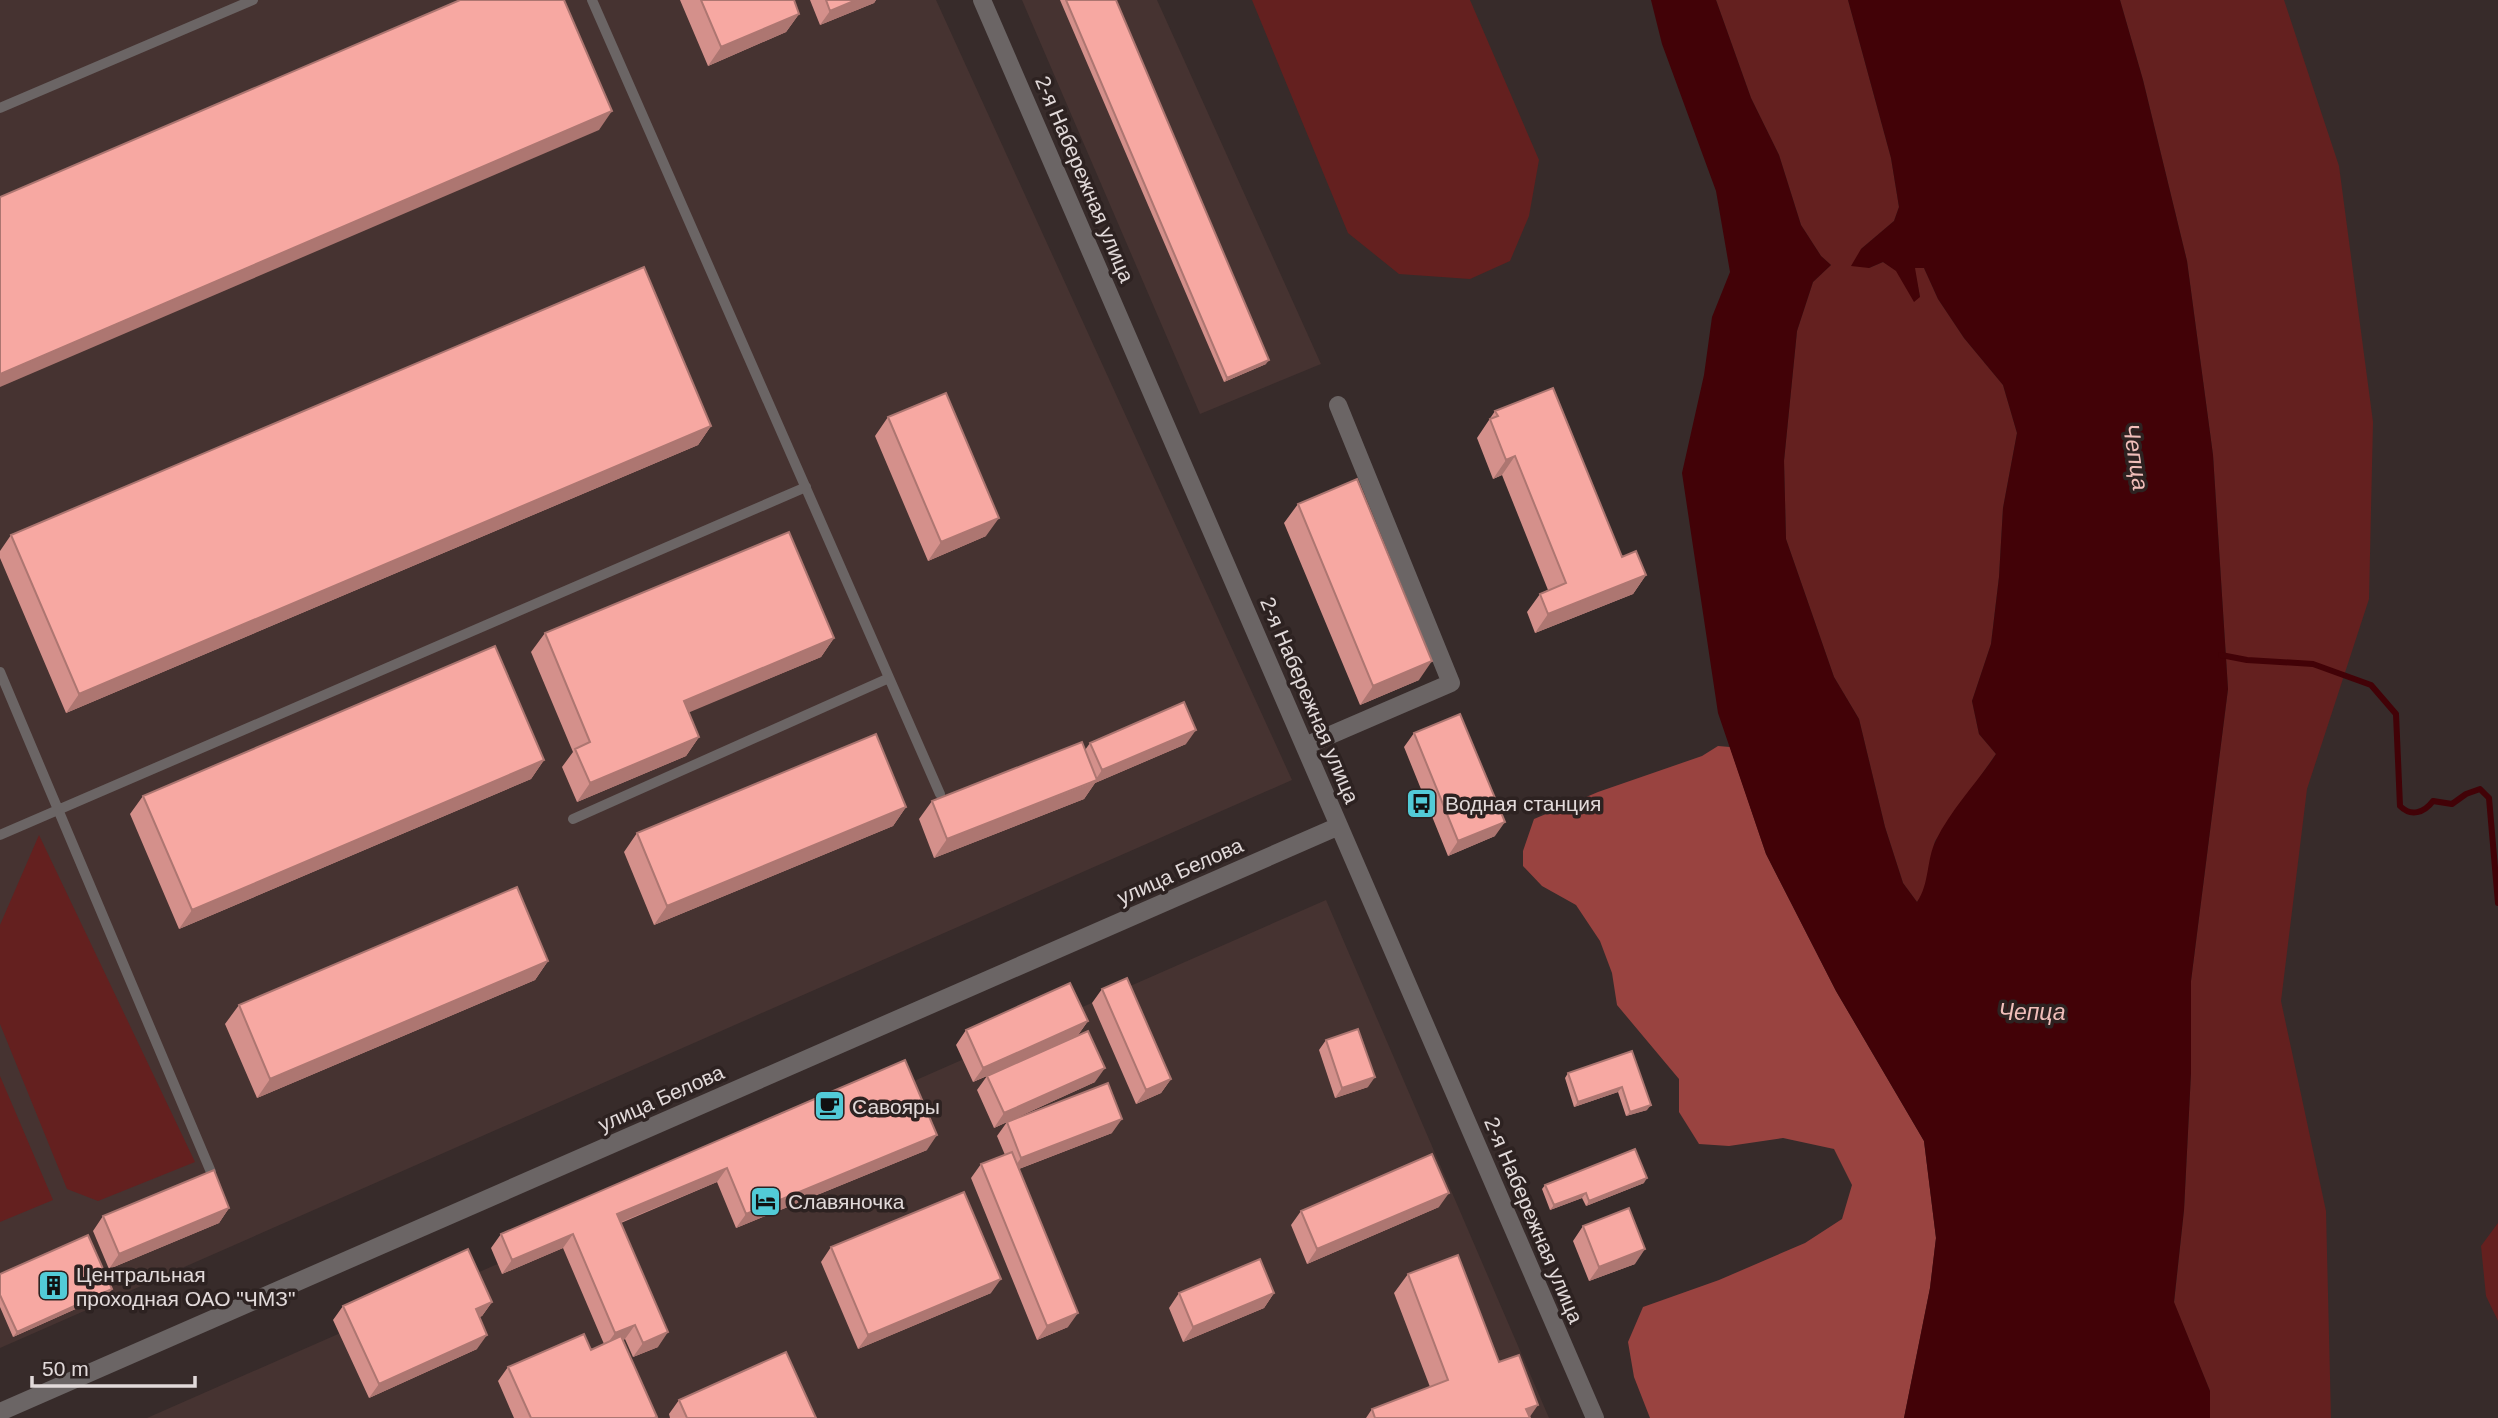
<svg xmlns="http://www.w3.org/2000/svg" width="2498" height="1418" font-family="Helvetica,sans-serif">
  <style>
    .built { fill: #463331 }
    .green { fill: #64201f }
    .forest { fill: #994340 }
    .water { fill: #420207 }
    .lines { fill: none; stroke-linecap: round; stroke-linejoin: round }
    .stream { stroke: #420207; stroke-width: 6 }
    .service { stroke: #6b6565; stroke-width: 10 }
    .minor { stroke: #6b6565; stroke-width: 18 }
    .wall { fill: #d4908b }
    .shaded-wall { fill: #ad7671 }
    .building { fill: #f7a8a2; stroke: #ad7671; stroke-width: 2 }
    .labels { text-anchor: middle; dominant-baseline: central; stroke-width: 7; stroke-linejoin: round; paint-order: stroke }
    .street-label { font-size: 21px; fill: #e2dada; stroke: #2d2221 }
    .poi-label { font-size: 21px; fill: #e2dada; stroke: #2d2221; text-anchor: start }
    .water-label { font-size: 23px; font-style: italic; fill: #f1beba; stroke: #2d2221 }
  </style>
  <rect width="100%" height="100%" fill="#372b2a"/>
  <path class="built" d="M0,0H936L1292,780L0,1348Z
    M1022,0H1157L1321,364L1200,414Z
    M1326,900L1549,1418H147Z"/>
  <path class="green" d="M1252,0H1470L1539,160L1529,216L1510,261L1470,279L1399,274L1348,233Z
    M1716,0H1848L1891,158L1899,207L1894,221L1861,249L1869,268L1883,262L1896,270L1920,297L1914,267L1924,268L1938,299L1964,338L2003,385L2017,433L2003,508L1999,577L1991,644L1972,701L1979,734L1996,754L1935,841L1924,892L1917,902L1903,883L1885,827L1859,719L1834,677L1786,539L1784,461L1797,331L1813,282L1831,265L1821,256L1801,225L1779,155L1751,98Z
    M2120,0H2284L2339,166L2373,422L2369,599L2307,789L2281,1001L2326,1211L2331,1418H2210V1391L2174,1303L2184,1210L2191,1073V981L2228,689L2213,455L2187,261L2143,80Z
    M39,835L195,1162L98,1201L67,1189L0,1024V925Z
    M0,1076L53,1200L0,1222Z
    M2498,1223V1321L2486,1296L2481,1246Z"/>
  <path class="forest" d="M1718,746L1730,747L1766,854L1836,991L1924,1141L1936,1238L1930,1288L1904,1418H1650L1634,1377L1628,1342L1643,1307L1719,1280L1805,1243L1842,1219L1852,1185L1834,1149L1783,1138L1729,1146L1699,1144L1679,1112V1079L1617,1005L1612,973L1600,941L1576,905L1542,886L1523,866V851L1534,819L1598,792L1702,756Z"/>
  <path class="water" d="M1651,0H1716L1751,98L1779,155L1801,225L1821,256L1831,265L1813,282L1797,331L1784,461L1786,539L1834,677L1859,719L1885,827L1903,883L1917,902C1930,883 1926,860 1936,840C1952,808 1977,783 1996,754L1979,734L1972,701L1991,644L1999,577L2003,508L2017,433L2003,385L1964,338L1938,299L1924,268H1915L1920,297L1914,302L1896,271L1883,262L1869,268L1851,266L1861,249L1894,221L1899,207L1891,158L1848,0H2120L2143,80L2187,261L2213,455L2228,689L2191,981V1073L2184,1210L2174,1302L2210,1391V1418H1904L1930,1288L1936,1238L1924,1141L1836,991L1766,854L1718,713L1682,473L1704,375L1712,317L1730,272L1716,191L1662,44Z"/>
  <g class="lines">
    <path class="stream" d="M2221,655L2247,660L2313,664L2371,685L2396,714L2400,806C2411,817 2424,813 2433,801L2452,804L2466,794L2480,789L2489,798L2498,903"/>
    <path class="service" d="M592,0L940,794
      M0,108L253,0
      M0,672L211,1172
      M573,819L889,678
      M0,835L806,487"/>
    <path class="minor" d="M982,0L1595,1418
      M1305,746L1451,683L1338,405
      M0,1412L1339,826"/>
  </g>
  <path class="wall" d="M680,0H794L799,14L786,32L708,66Z
    M810,0H876L874,3L820,25Z
    M1060,0H1116L1266,364L1224,382Z
    M1495,411L1622,557L1646,575L1633,594L1535,633L1527,612L1540,594L1548,590L1502,475L1493,479L1477,438Z
    M888,417L986,536L928,561L875,436Z
    M711,426L698,445L66,713L0,558V551L11,535Z
    M1298,504L1419,680L1360,705L1284,523Z
    M545,633L834,638L821,657L688,712L699,737L686,756L577,802L562,767L573,752L531,652Z
    M1414,733L1495,836L1448,856L1404,747Z
    M1090,743L1186,744L1095,783L1084,799L934,858L919,819L932,801L1085,750Z
    M544,760L531,779L179,929L130,814L143,796Z
    M906,807L893,826L654,925L624,852L637,833Z
    M548,961L535,980L257,1098L225,1024L239,1005Z
    M1102,989L1171,1079L1161,1093L1136,1104L1092,1003Z
    M1088,1021L1078,1035L1095,1082L994,1128L977,1090L987,1076L973,1082L956,1045L966,1030Z
    M1326,1040L1368,1087L1335,1098L1319,1050Z
    M1632,1051L1647,1110L1626,1116L1618,1092L1574,1107L1565,1078L1568,1073Z
    M905,1060L927,1150L736,1228L717,1182L621,1223L658,1347L633,1357L625,1339L623,1340L657,1417L656,1418H514L498,1381L508,1367L591,1350L604,1344L563,1248L502,1274L491,1248L501,1234Z
    M1007,1122L1112,1133L1019,1169L1068,1327L1037,1340L971,1178L981,1164L1005,1155L997,1136Z
    M1644,1183L1586,1206L1582,1198L1550,1210L1542,1189L1545,1185Z
    M1439,1207L1307,1264L1291,1225L1301,1211Z
    M229,1208L219,1223L109,1269L93,1231L103,1216Z
    M1583,1226L1635,1264L1589,1281L1573,1241Z
    M831,1247L991,1293L858,1349L821,1262Z
    M0,1274L109,1294L13,1337L0,1307Z
    M1408,1274L1499,1362L1530,1418H1366L1372,1409L1430,1387L1394,1293Z
    M1179,1293H1274L1264,1308L1183,1342L1169,1308Z
    M492,1302L482,1316L479,1317L477,1349L369,1398L333,1320L343,1306Z
    M679,1400L816,1418H670L669,1414Z"/>
  <path class="shaded-wall" d="M856,0H876L874,3L820,25L830,11Z
    M799,14L786,32L708,66L721,47Z
    M612,111L599,130L0,387V374Z
    M1269,360L1266,364L1224,382L1227,378Z
    M711,426L698,445L66,713L79,694Z
    M1515,456L1502,475L1493,479L1506,460Z
    M999,518L986,536L928,561L941,542Z
    M1646,575L1633,594L1535,633L1548,614Z
    M834,638L821,657L671,720L684,701Z
    M1432,661L1419,680L1360,705L1373,686Z
    M1196,730L1186,744L1095,783L1084,799L934,858L947,839L1094,782L1102,770Z
    M699,737L686,756L577,802L590,783Z
    M544,760L531,779L179,929L192,910Z
    M906,807L893,826L654,925L667,906Z
    M1505,822L1495,836L1448,856L1458,841Z
    M548,961L535,980L257,1098L270,1079Z
    M1088,1021L1078,1035L973,1082L983,1068Z
    M1105,1068L1095,1082L994,1128L1004,1113Z
    M1375,1077L1368,1087L1335,1098L1342,1088Z
    M1171,1079L1161,1093L1136,1104L1146,1090Z
    M1622,1087L1618,1092L1574,1107L1578,1102Z
    M1651,1105L1647,1110L1626,1116L1630,1112Z
    M1122,1119L1112,1133L1011,1172L1021,1158Z
    M937,1135L927,1150L736,1228L746,1214Z
    M727,1168L717,1182L607,1228L617,1214Z
    M1647,1178L1644,1183L1586,1206L1589,1201Z
    M1449,1193L1439,1207L1307,1264L1317,1249Z
    M1586,1193L1582,1198L1550,1210L1554,1205Z
    M229,1208L219,1223L109,1269L119,1254Z
    M573,1234L563,1248L502,1274L512,1260Z
    M1645,1249L1635,1264L1589,1281L1599,1267Z
    M1001,1279L991,1293L858,1349L868,1335Z
    M112,1289L109,1294L13,1337L17,1332Z
    M1274,1293L1264,1308L1183,1342L1193,1327Z
    M492,1302L482,1316L466,1324L476,1309Z
    M1078,1313L1068,1327L1037,1340L1047,1326Z
    M635,1325L625,1339L605,1347L615,1333Z
    M668,1332L658,1347L633,1357L643,1343Z
    M487,1335L477,1349L369,1398L379,1384Z
    M1538,1405L1529,1418L1526,1409Z"/>
  <path class="building" d="M460,0H564L612,111L0,374V197Z
    M701,0H794L799,14L721,47Z
    M826,0H856L830,11Z
    M1066,0H1116L1269,360L1227,378Z
    M644,267L711,426L79,694L11,535Z
    M1553,388L1622,557L1636,551L1646,575L1548,614L1540,594L1566,583L1515,456L1506,460L1490,419L1498,416L1495,411Z
    M946,393L999,518L941,542L888,417Z
    M1357,479L1432,661L1373,686L1298,504Z
    M789,532L834,638L684,701L699,737L590,783L575,749L590,742L545,633Z
    M495,646L544,760L192,910L143,796Z
    M1184,702L1196,730L1102,770L1090,743Z
    M1460,714L1505,822L1458,841L1414,733Z
    M876,734L906,807L667,906L637,833Z
    M1082,742L1097,780L947,839L932,801Z
    M517,887L548,961L270,1079L239,1005Z
    M1127,978L1171,1079L1146,1090L1102,989Z
    M1070,983L1088,1021L983,1068L966,1030Z
    M1358,1029L1375,1077L1342,1088L1326,1040Z
    M1088,1031L1105,1068L1004,1113L987,1076Z
    M1632,1051L1651,1105L1630,1112L1622,1087L1578,1102L1568,1073Z
    M905,1060L937,1135L746,1214L727,1168L617,1214L668,1332L643,1343L635,1325L615,1333L573,1234L512,1260L501,1234Z
    M1108,1083L1122,1119L1021,1158L1007,1122Z
    M1635,1149L1647,1178L1589,1201L1586,1193L1554,1205L1545,1185Z
    M1012,1152L1078,1313L1047,1326L981,1164Z
    M1432,1154L1449,1193L1317,1249L1301,1211Z
    M214,1170L229,1208L119,1254L103,1216Z
    M964,1192L1001,1279L868,1335L831,1247Z
    M1629,1208L1645,1249L1599,1267L1583,1226Z
    M88,1235L112,1289L17,1332L0,1295V1274Z
    M468,1249L492,1302L476,1309L487,1335L379,1384L343,1306Z
    M1458,1255L1499,1362L1519,1355L1538,1405L1526,1409L1530,1418H1375L1372,1409L1448,1380L1408,1274Z
    M1260,1259L1274,1293L1193,1327L1179,1293Z
    M584,1334L591,1350L621,1336L657,1417L654,1418H531L508,1367Z
    M786,1352L816,1418H687L679,1400Z"/>
  <defs>
    <symbol id="bus-square" viewBox="-11 -11 22 22"><rect x="-9" y="-9" width="18" height="18" rx="4" fill="#52cbd7" stroke="#2d2221"/><path d="M-5-6H5V4H4V6H2V4H-2V6H-4V4H-5ZM-3.5-4V0h7V-4ZM-3.5 1.2v1.5H-2V1.2ZM2 1.2v1.5H3.5V1.2Z" fill="#111"/></symbol>
    <symbol id="cafe-square" viewBox="-11 -11 22 22"><rect x="-9" y="-9" width="18" height="18" rx="4" fill="#52cbd7" stroke="#2d2221"/><path d="M-5.5-4.5H6V0H3Q3 3.5 0 3.5H-2.5Q-5.5 3.5-5.5 0ZM3-3.2v2h1.7v-2ZM-6 4.5H4V6H-6Z" fill="#111"/></symbol>
    <symbol id="hotel-square" viewBox="-11 -11 22 22"><rect x="-9" y="-9" width="18" height="18" rx="4" fill="#52cbd7" stroke="#2d2221"/><path d="M-6-4.5h1.5V1H6V5H4.5V3h-9V5H-6ZM-4 0a1.8 1.8 0 1 1 3.6 0ZM.5 0V-2.5h3Q6-2.5 6 0Z" fill="#111"/></symbol>
    <symbol id="building-square" viewBox="-11 -11 22 22"><rect x="-9" y="-9" width="18" height="18" rx="4" fill="#52cbd7" stroke="#2d2221"/><path d="M-4-6H4V6H1V3H-1V6H-4ZM-2.5-4.3h1.7v1.8h-1.7ZM.8-4.3h1.7v1.8H.8ZM-2.5-1h1.7V.8h-1.7ZM.8-1h1.7V.8H.8Z" fill="#111"/></symbol>
  </defs>
  <g fill-rule="evenodd">
    <use href="#bus-square" x="1404" y="786" width="35" height="35"/>
    <use href="#cafe-square" x="812" y="1088" width="35" height="35"/>
    <use href="#hotel-square" x="748" y="1184" width="35" height="35"/>
    <use href="#building-square" x="36" y="1268" width="35" height="35"/>
  </g>
  <g class="labels">
    <g class="street-label">
      <text transform="translate(1085 179) rotate(67)">2-я Набережная улица</text>
      <text transform="translate(1310 700) rotate(67)">2-я Набережная улица</text>
      <text transform="translate(1180 871) rotate(-24)">улица Белова</text>
      <text transform="translate(661 1098) rotate(-24)">улица Белова</text>
      <text transform="translate(1534 1220) rotate(67)">2-я Набережная улица</text>
    </g>
    <g class="poi-label">
      <text x="1445" y="803">Водная станция</text>
      <text x="852" y="1106">Савояры</text>
      <text x="788" y="1201">Славяночка</text>
      <text x="76" y="1274">Центральная<tspan x="76" dy="24">проходная ОАО "ЧМЗ"</tspan></text>
    </g>
    <g class="water-label">
      <text transform="translate(2136 457) rotate(81)">Чепца</text>
      <text x="2032" y="1012">Чепца</text>
    </g>
  </g>
  <path d="M32 1376v10h163v-10" fill="none" stroke="#e2dada" stroke-width="3.5"/>
  <text x="42" y="1376" font-size="21" fill="#e2dada" stroke="#2d2221" stroke-width="5" paint-order="stroke">50 m</text>
</svg>
